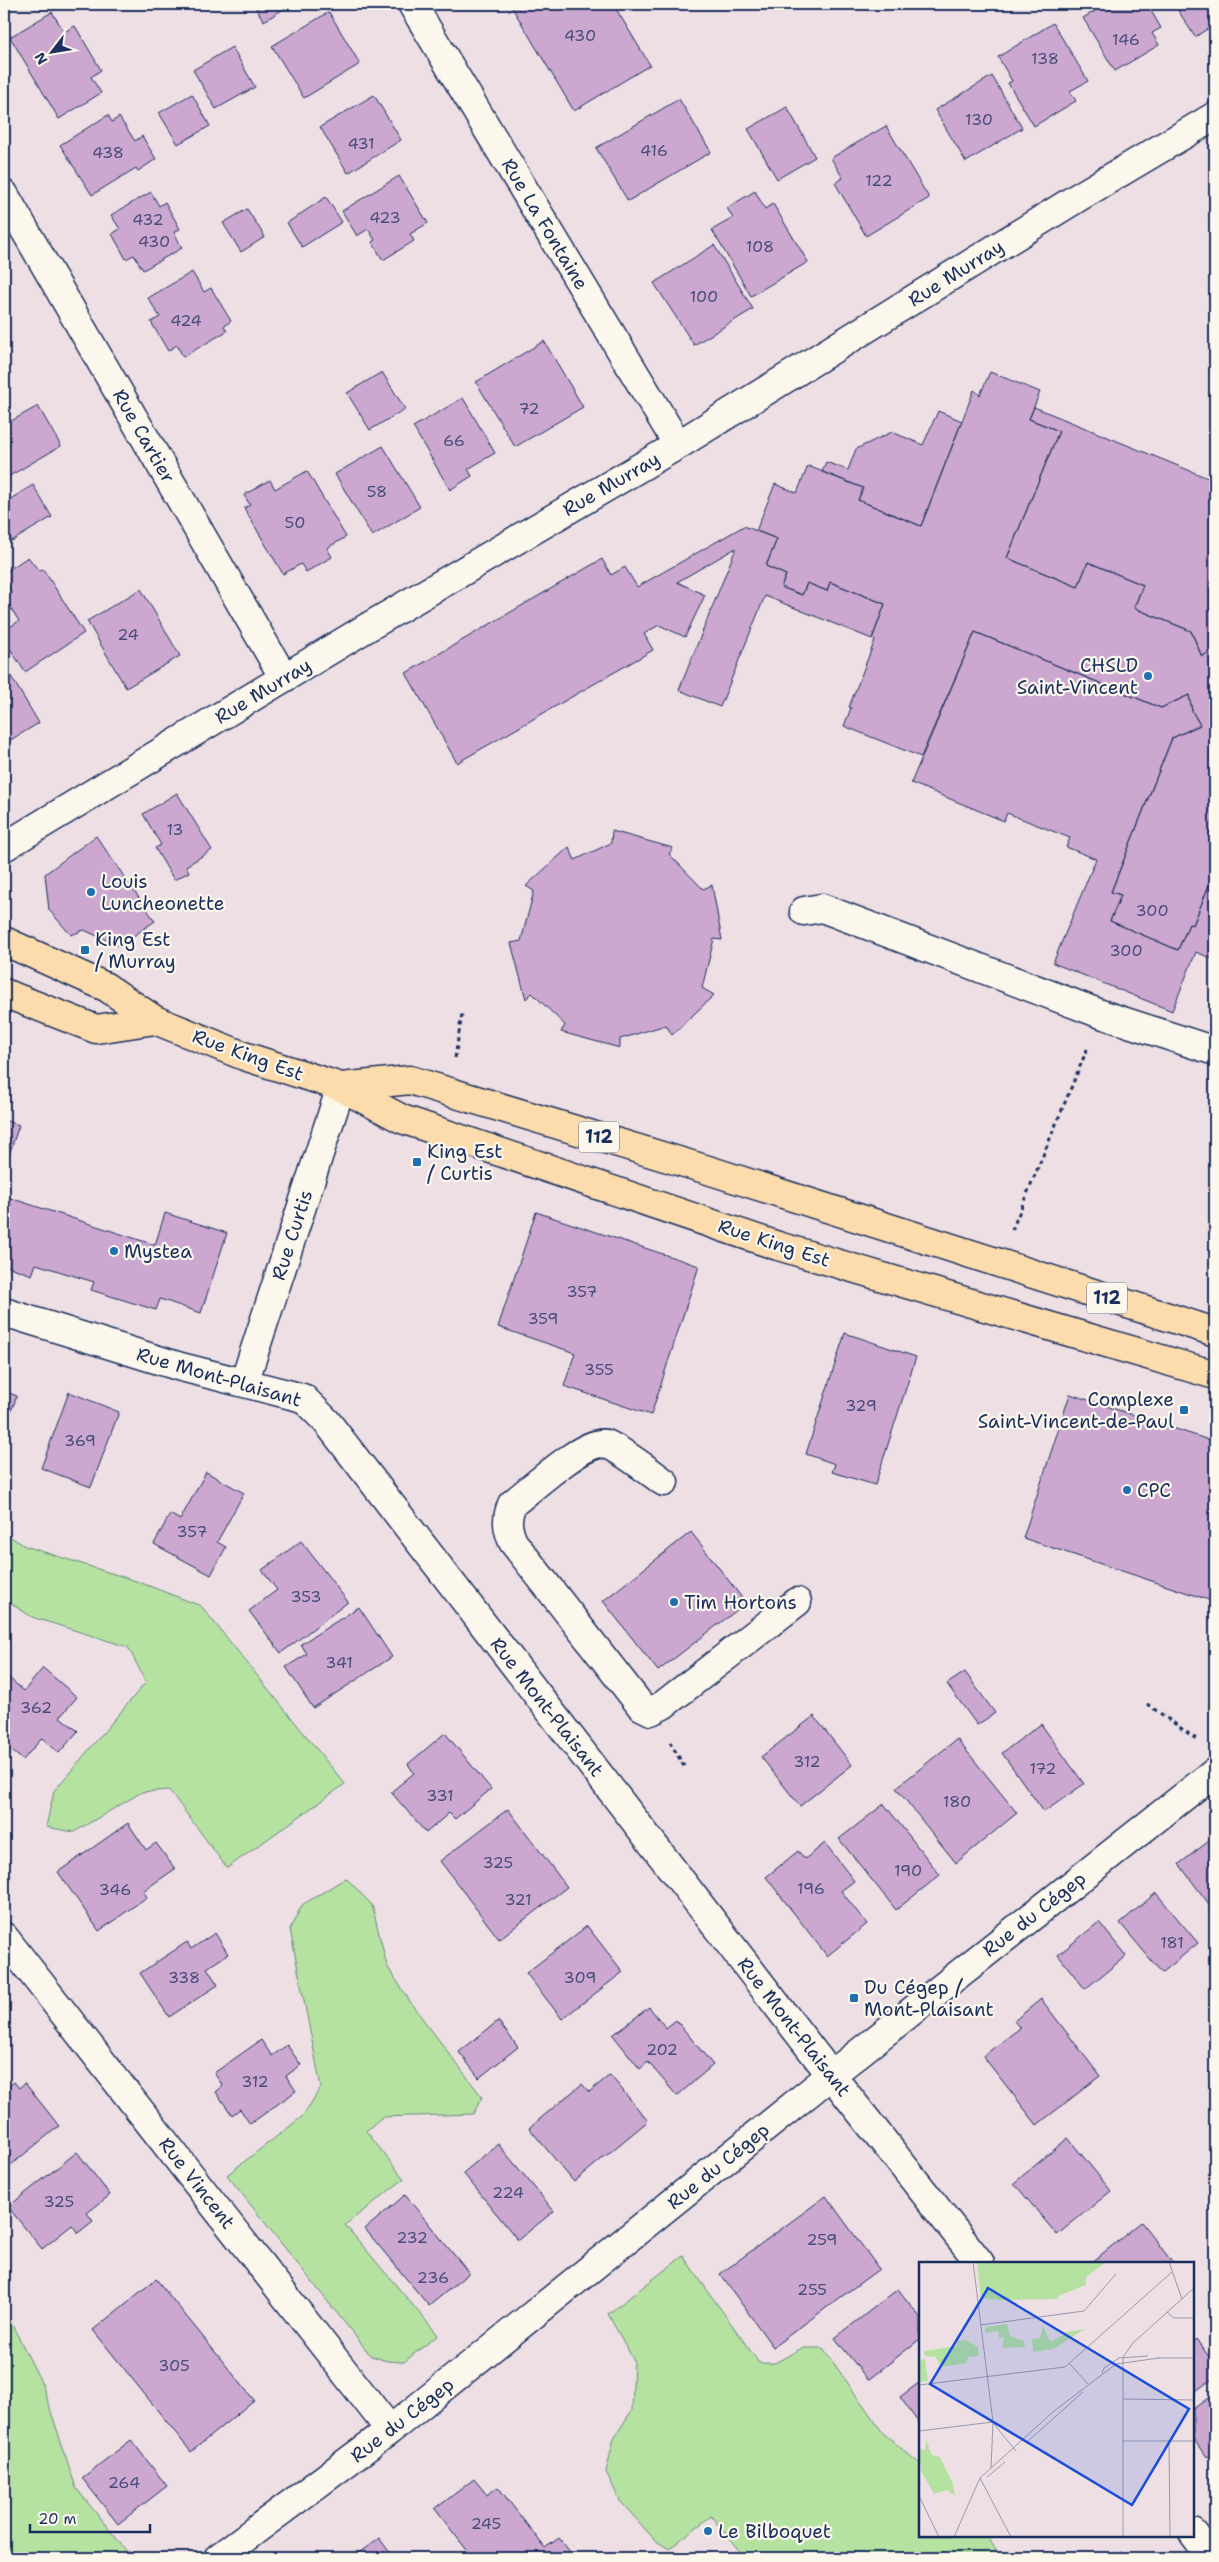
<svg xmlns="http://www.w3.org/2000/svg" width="1219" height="2562" font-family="'Shantell Sans',sans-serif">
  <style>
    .green { fill: #b5e2a0; stroke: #68887f }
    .building { fill: #cca8d0; stroke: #1b2f5e }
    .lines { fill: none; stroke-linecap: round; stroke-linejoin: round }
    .minor-casing { stroke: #1b2f5e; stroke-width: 31 }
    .major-casing { stroke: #1b2f5e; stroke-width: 31 }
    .path { stroke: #1b2f5e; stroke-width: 3; stroke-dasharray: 4 4; stroke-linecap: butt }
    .minor { stroke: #fbf7ec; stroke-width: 28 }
    .major { stroke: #fcdcac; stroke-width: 28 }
    .poi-dot { fill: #1f6fb2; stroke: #fbf7ec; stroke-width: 2 }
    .labels { text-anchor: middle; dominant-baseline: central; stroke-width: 4.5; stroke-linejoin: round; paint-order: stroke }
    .number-label { font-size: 16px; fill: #474d7a }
    .shield { fill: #fbf7ec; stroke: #5e6b89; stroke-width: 1 }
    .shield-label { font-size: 18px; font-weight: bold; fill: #1b2f5e }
    .street-label { font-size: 19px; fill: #1b2f5e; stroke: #fbf7ec }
    .poi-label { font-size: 19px; fill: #1b2f5e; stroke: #fbf7ec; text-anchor: start }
    .inset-road { fill: none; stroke: #9999ae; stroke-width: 1 }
    .view { fill: #1d4ed8; fill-opacity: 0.15; stroke: #1d4ed8; stroke-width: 2.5 }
    .inset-edge { fill: none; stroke: #1b2f5e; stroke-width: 2.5 }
  </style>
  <rect width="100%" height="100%" fill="#eddfe4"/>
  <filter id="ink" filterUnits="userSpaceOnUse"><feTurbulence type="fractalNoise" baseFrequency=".02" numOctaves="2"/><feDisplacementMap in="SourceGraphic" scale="10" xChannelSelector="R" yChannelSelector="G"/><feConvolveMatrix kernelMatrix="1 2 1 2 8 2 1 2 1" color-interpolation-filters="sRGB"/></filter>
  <g filter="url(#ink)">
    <path class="green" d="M4,1533L25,1546L136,1581L201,1606L345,1784L227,1868L169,1790L142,1792L74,1832L46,1827L54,1791L146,1682L128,1647L32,1617L4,1599Z
      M346,1878L372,1905L387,1966L413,2006L482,2097L473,2114L382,2117L366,2131L404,2179L345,2225L438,2335L404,2362L387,2361L371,2356L227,2175L303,2116L321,2087L290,1929L302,1905Z
      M683,2256L759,2363H775L802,2348H823L883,2433L920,2464V2536H987L1001,2558H745L711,2516L669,2549L655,2540L620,2501L606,2472L614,2438L632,2410L634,2361L608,2314Z
      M4,2317L13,2326L42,2384L76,2488L132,2558H4Z"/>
    <path class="building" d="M253,4H292L264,21Z
      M510,4H613L650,65L574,111Z
      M1107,4H1147L1161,28L1152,33L1159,45L1115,71L1083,18Z
      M1174,4H1215V24L1195,37Z
      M52,12L64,32L75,26L101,70L91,77L101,93L59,119L10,37Z
      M329,12L360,64L304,98L272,46Z
      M1053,23L1088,81L1070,91L1076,101L1034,126L1008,83L1012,81L998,57Z
      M232,47L255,87L216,109L193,70Z
      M992,76L1022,128L966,162L935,110Z
      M192,94L210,126L178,144L159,113Z
      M374,95L401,140L348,173L320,127Z
      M679,99L711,152L628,201L596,148Z
      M787,107L815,157L777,179L748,129Z
      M108,115L112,122L119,117L135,141L142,136L156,159L138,171L136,168L92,195L60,145Z
      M886,126L929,198L866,236L835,183L843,178L831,158Z
      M399,176L428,223L410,234L414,241L383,260L372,242L375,240L368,229L357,236L342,211Z
      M755,191L765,209L773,204L808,262L751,296L712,230L733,218L727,208Z
      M151,192L159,206L165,202L180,229L174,232L182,248L143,270L134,255L126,259L112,234L120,229L111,215Z
      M326,197L342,222L302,247L287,223Z
      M247,209L265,237L241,252L223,223Z
      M714,245L753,309L694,345L654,283Z
      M192,272L204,292L211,288L231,321L224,326L227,331L183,357L177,345L168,351L151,322L160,317L148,298Z
      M544,341L583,407L515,447L476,382Z
      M382,372L405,409L370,430L347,393Z
      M990,372L1040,392L1029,419L1059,431L1007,558L1078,587L1088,562L1136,582L1143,585L1134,608L1191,631L1202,657L1215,647V870L1193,925L1189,924L1178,950L1110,921L1121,895L1111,892L1172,738L1200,725L1192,711L1189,695L1161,708L975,632L921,757L844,726L851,708L849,707L875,640L872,639L885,604L830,582L827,591L807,583L802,595L781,587L786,575L766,566L777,539L756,531L775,484L797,493L808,466L863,488L858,500L921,526L974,390L980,395Z
      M463,398L495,453L468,469L472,476L450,490L413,427Z
      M38,406L61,446L6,478L4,474V425Z
      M1034,407L1215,481V647L1202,657L1191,631L1134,608L1143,585L1088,562L1078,587L1007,558L1059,431L1029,419Z
      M938,411L962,421L921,526L858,500L863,488L822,472L826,462L848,470L856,449L892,432L923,445Z
      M383,446L420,507L372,536L335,474Z
      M307,471L346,537L327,548L332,557L306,572L301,564L283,574L244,508L250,505L244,495L270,480L275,489Z
      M33,485L52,517L12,541L4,527V503Z
      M744,526L777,539L766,566L786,575L781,587L802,595L807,583L827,591L830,582L885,604L872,639L765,596L720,707L679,690L736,548L677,582L705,595L685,637L659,625L644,634L653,650L457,763L406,673L602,559L611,575L625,567L637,587Z
      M28,557L39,571L43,569L84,633L25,672L4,639V631L19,621L5,599L12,593L4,580V573Z
      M141,589L180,656L126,688L87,621Z
      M975,632L1161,708L1189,695L1192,711L1200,725L1172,738L1111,892L1121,895L1110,921L1178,950L1189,924L1193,925L1215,870V960L1196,952L1172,1011L1053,963L1096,859L1066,847L1070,838L1007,813L1004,821L911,783Z
      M6,668L39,723L4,744V669Z
      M177,793L212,850L186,866L189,872L174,880L155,848L161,845L143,814Z
      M612,831L673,848L669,854L703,889L712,885L722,940L714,939L702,988L714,995L672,1035L666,1025L620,1039V1048L561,1032L565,1025L532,993L526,999L511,943L521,941L534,891L526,886L569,847L575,860L611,843Z
      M96,836L155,921L119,946L84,930L71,935L49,910L45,874Z
      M4,1120L19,1125L4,1170Z
      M4,1196L155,1245L165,1213L227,1233L201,1313L160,1299L156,1310L91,1290L94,1282L36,1264L32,1275L4,1265Z
      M536,1212L699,1266L651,1415L564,1386L575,1353L498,1327Z
      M845,1333L916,1357L875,1485L832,1472L835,1464L806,1454Z
      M4,1391L17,1396L4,1429Z
      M69,1392L119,1412L91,1487L41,1468Z
      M1070,1394L1215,1442V1602L1023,1538Z
      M206,1472L244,1493L217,1542L226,1547L211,1575L154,1544L170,1514L180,1520Z
      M691,1532L746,1603L658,1671L603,1601Z
      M301,1541L348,1602L281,1653L249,1611L277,1590L262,1570Z
      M359,1607L392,1657L313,1708L286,1667L307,1654L301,1644Z
      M43,1668L77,1697L60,1717L78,1731L59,1753L42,1738L23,1760L12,1751L4,1759V1685L9,1678L24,1691Z
      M965,1672L995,1713L977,1725L947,1684Z
      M814,1716L852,1765L800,1806L761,1757Z
      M1041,1724L1084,1784L1044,1812L1002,1753Z
      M445,1733L491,1789L455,1819L449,1813L426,1833L391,1792L414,1773L408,1764Z
      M957,1739L1017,1813L956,1863L896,1788Z
      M884,1804L940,1875L896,1910L839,1839Z
      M508,1809L567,1887L499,1939L440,1861Z
      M128,1823L146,1850L156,1843L175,1869L143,1891L147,1897L99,1931L58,1872Z
      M1213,1838L1215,1841V1912L1179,1864Z
      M825,1843L854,1881L841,1891L867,1924L827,1956L766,1877L798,1851L805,1859Z
      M1156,1893L1198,1943L1162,1973L1120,1923Z
      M1099,1922L1126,1956L1085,1989L1058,1955Z
      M587,1926L623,1972L562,2019L526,1973Z
      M215,1933L228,1954L207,1968L218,1985L169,2017L140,1973L187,1942L191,1949Z
      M1041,1999L1100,2076L1037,2125L983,2056L1020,2028L1014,2021Z
      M649,2007L666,2028L676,2020L713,2065L677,2096L648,2062L640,2069L613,2035Z
      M498,2021L518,2047L479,2078L459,2052Z
      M261,2040L272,2056L287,2045L301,2065L286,2076L296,2091L250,2124L240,2109L232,2115L216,2092L223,2086L214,2073Z
      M610,2075L648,2121L574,2182L529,2128L582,2084L589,2092Z
      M14,2082L19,2088L25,2083L59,2126L6,2169L4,2165V2090Z
      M1068,2138L1111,2191L1057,2235L1014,2183Z
      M498,2144L554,2211L518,2240L463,2173Z
      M77,2152L110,2195L87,2213L93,2221L78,2233L72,2225L42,2249L8,2207Z
      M405,2195L469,2273L429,2306L365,2229Z
      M826,2196L879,2269L773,2347L720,2274Z
      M1141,2222L1173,2263H1091Z
      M156,2279L254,2400L191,2452L93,2330Z
      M898,2289L920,2317V2339L868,2380L835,2338Z
      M1196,2339L1215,2365V2377L1193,2393V2342Z
      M920,2382V2425L900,2397Z
      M1215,2393V2451L1206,2457L1193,2438V2409Z
      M131,2440L167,2486L118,2524L82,2478Z
      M474,2479L487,2495L498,2487L545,2548L559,2538L575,2558H473L435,2509Z
      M379,2538L394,2558H352Z
      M1121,2551L1126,2558H1112Z"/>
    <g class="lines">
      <defs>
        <path id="minor" d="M412,4L678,445
          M4,194L284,678
          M4,847L368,627L678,445L1077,198L1215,116
          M804,911L822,908L1101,1014L1215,1051
          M4,1312L181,1367L303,1398L327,1422L831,2075L980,2263
          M244,1383L341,1087
          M664,1482C653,1474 617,1447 606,1444C586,1438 529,1491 512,1504C506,1519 507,1528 513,1542L641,1706L651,1711L663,1705L797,1602
          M4,1937L390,2430
          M1193,2533L1212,2558
          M218,2558L390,2430L831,2075L1215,1772"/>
        <path id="major" d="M4,941L106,987L155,1020L244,1056L341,1087L402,1119L778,1246L1215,1375
          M4,993L96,1029L155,1020
          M341,1087L410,1080L708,1170L1215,1332"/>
      </defs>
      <use href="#minor" class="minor-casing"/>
      <use href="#major" class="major-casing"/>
      <path class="path" d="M455,1058L462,1014
        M425,1180L430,1166
        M1012,1230L1088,1047
        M1147,1704L1199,1741
        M670,1742L685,1768"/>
      <use href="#minor" class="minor"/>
      <use href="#major" class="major"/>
    </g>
  </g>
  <g class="poi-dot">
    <circle cx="1148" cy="676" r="5"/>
    <circle cx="91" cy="892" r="5"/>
    <rect x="80" y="945" width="10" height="10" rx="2.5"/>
    <rect x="412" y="1157" width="10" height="10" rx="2.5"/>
    <circle cx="114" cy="1251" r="5"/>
    <rect x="1179" y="1405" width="10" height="10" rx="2.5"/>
    <circle cx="1127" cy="1490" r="5"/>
    <circle cx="674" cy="1602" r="5"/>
    <rect x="849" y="1993" width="10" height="10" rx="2.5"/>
    <circle cx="708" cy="2531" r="5"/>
  </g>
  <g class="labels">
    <g class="number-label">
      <text x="580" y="35">430</text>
      <text x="1126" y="39">146</text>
      <text x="1045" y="58">138</text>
      <text x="979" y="119">130</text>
      <text x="361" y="143">431</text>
      <text x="654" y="150">416</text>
      <text x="108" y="152">438</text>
      <text x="879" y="180">122</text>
      <text x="385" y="217">423</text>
      <text x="148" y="219">432</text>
      <text x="154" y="241">430</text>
      <text x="760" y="246">108</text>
      <text x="704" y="296">100</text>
      <text x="186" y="320">424</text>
      <text x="529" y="408">72</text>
      <text x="454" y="440">66</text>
      <text x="377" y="491">58</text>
      <text x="295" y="522">50</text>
      <text x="128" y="634">24</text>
      <text x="175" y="829">13</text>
      <text x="1152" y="910">300</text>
      <text x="1126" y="950">300</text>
      <text x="582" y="1291">357</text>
      <text x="543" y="1318">359</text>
      <text x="599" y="1369">355</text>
      <text x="861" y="1405">329</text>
      <text x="80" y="1440">369</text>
      <text x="192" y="1531">357</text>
      <text x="306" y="1596">353</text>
      <text x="339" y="1662">341</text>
      <text x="36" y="1707">362</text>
      <text x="807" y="1761">312</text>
      <text x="1043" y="1768">172</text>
      <text x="440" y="1795">331</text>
      <text x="957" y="1801">180</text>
      <text x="498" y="1862">325</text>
      <text x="908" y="1870">190</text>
      <text x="811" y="1888">196</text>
      <text x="115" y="1889">346</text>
      <text x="518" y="1899">321</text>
      <text x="1172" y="1942">181</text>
      <text x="184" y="1977">338</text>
      <text x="580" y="1977">309</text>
      <text x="662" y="2049">202</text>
      <text x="255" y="2081">312</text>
      <text x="508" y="2192">224</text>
      <text x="59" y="2201">325</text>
      <text x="412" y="2237">232</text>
      <text x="822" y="2239">259</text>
      <text x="433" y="2277">236</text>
      <text x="812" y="2289">255</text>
      <text x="174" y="2365">305</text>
      <text x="124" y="2482">264</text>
      <text x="486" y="2523">245</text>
    </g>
    <g class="shield">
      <rect x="579" y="1121.5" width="40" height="31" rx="4"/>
      <rect x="1087" y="1282.5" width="40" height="31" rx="4"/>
    </g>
    <g class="shield-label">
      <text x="599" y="1137">112</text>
      <text x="1107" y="1298">112</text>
    </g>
    <g class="street-label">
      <text transform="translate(545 224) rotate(59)">Rue La Fontaine</text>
      <text transform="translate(956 273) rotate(-32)">Rue Murray</text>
      <text transform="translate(144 436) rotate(60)">Rue Cartier</text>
      <text transform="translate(611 484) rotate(-30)">Rue Murray</text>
      <text transform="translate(263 691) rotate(-31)">Rue Murray</text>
      <text transform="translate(248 1055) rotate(20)">Rue King Est</text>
      <text transform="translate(292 1235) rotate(-72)">Rue Curtis</text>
      <text transform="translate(774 1243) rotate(18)">Rue King Est</text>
      <text transform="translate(219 1377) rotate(16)">Rue Mont-Plaisant</text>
      <text transform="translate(547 1707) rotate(52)">Rue Mont-Plaisant</text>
      <text transform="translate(1034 1914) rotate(-38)">Rue du Cégep</text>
      <text transform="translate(794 2027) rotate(52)">Rue Mont-Plaisant</text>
      <text transform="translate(718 2166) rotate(-39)">Rue du Cégep</text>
      <text transform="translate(197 2183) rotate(52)">Rue Vincent</text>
      <text transform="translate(402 2420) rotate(-38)">Rue du Cégep</text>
    </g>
    <g class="poi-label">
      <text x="1138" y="665" text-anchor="end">CHSLD<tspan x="1138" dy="22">Saint-Vincent</tspan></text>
      <text x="101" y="881">Louis<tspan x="101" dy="22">Luncheonette</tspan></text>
      <text x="95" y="939">King Est<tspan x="95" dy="22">/ Murray</tspan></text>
      <text x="427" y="1151">King Est<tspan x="427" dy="22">/ Curtis</tspan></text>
      <text x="124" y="1251">Mystea</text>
      <text x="1174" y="1399" text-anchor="end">Complexe<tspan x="1174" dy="22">Saint-Vincent-de-Paul</tspan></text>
      <text x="1137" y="1490">CPC</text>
      <text x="684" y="1602">Tim Hortons</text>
      <text x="864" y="1987">Du Cégep /<tspan x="864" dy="22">Mont-Plaisant</tspan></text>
      <text x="718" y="2531">Le Bilboquet</text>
    </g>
  </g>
  <g transform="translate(919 2262)">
    <rect width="275" height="275" fill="#eddfe4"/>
    <path d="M58,0H187L167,15V23L139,34V37L87,38L62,37ZM88,62L91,74L105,79L106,85L83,86L85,75L80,76L79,69L66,71L67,65ZM124,64L131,79H134L148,70L166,67L134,87L114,90L113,77L121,76ZM47,78L59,85L60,94L49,95L47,101L22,105L17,95L6,94L5,89L38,84V79ZM6,97L9,119L0,120V98ZM7,178L13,193L21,195L34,222L36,234L28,228L15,232L2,209L0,187L6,188Z" fill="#b5e2a0"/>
    <path class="inset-road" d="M54,0L74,160L72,206M250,0L263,37M248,50L255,56H275M61,63L165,49L197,12M238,96H275M150,101L169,122M183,111L185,106L200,96L229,94M0,123L146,105L253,10M204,137L275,138M74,161L97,189M0,169L74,160M203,179H275M250,179L251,275M108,180L164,130M68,215L86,200M61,216L92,275M0,234L20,275M35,275L61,216L135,149L197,102L240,96M204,275V95L214,81L275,26"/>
    <path class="view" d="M69,26L270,147L213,243L11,122Z"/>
    <rect width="275" height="275" class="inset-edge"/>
  </g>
  <rect width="1219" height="2562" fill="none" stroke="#fbf7ec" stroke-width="20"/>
  <rect x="10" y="10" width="1199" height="2542" fill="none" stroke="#1b2f5e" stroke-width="2" filter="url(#ink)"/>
  <g transform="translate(52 52) rotate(239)" stroke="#fbf7ec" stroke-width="4" paint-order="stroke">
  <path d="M0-4L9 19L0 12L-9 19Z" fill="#1b2f5e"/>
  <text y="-8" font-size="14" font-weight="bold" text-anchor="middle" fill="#1b2f5e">N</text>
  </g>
  <path d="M30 2524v8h120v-8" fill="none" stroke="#1b2f5e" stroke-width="2.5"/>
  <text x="38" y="2524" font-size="15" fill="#1b2f5e" stroke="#fbf7ec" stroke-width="4" paint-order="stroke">20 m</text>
</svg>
